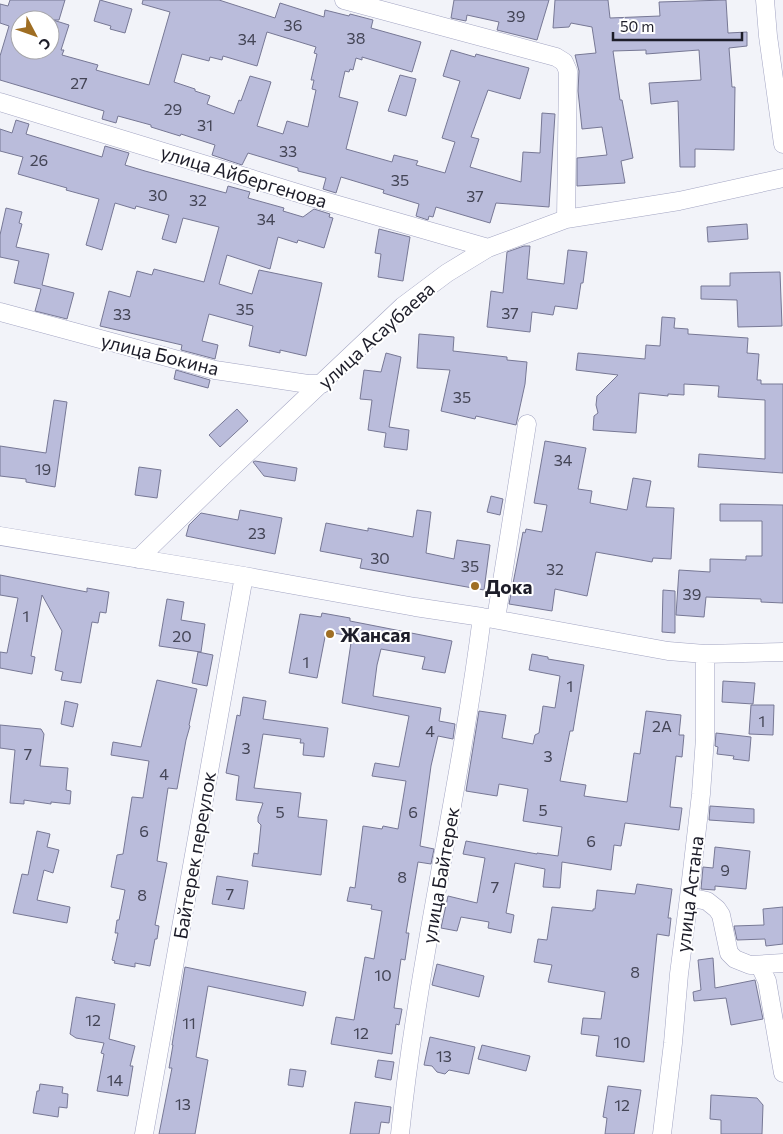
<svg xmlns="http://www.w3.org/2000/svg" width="783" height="1134" font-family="Commissioner,sans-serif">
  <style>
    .building { fill: #babcdb; stroke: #777895; fill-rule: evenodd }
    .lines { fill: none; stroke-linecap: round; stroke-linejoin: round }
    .minor-casing { stroke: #a2a4c2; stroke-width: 19 }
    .minor { stroke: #fff; stroke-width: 18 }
    .poi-dot { fill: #9f6e23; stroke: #fff; stroke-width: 2 }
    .labels { text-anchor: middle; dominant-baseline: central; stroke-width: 4; stroke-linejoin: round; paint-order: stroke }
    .number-label { font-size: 16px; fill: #444556 }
    .street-label { font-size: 19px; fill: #1d1d29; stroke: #fff }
    .poi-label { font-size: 19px; font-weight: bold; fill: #1d1d29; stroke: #fff; text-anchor: start }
  </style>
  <rect width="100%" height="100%" fill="#f2f3f9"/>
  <path class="building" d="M10,0H65L59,20H53L69,25L61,50H64L62,55L98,65L96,70L149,85L170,12L142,4L143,0H219L275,18L280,3L324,17L325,10L349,16L350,14L373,20L371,28L421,42L412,72L362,57V60L356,58L353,70L350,69L349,72L345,71L339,97L358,102L346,149L392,162L394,155L418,161L416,165L445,173L455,142L442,138L460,81L443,76L451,50L475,57L476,54L529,68L520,99L488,90L471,137L479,139L470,167L521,182L523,152L540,153L542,113L555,114L549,207L496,203L490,223L436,207L433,217L429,216L428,220L416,216L419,204L383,193L384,190L341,177L336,193L323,189L326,178L298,171V168L248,153L242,165L212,155L215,145L181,134L180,136L151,127V125L118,116L116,123L102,119L104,111L0,80V56L9,26L0,23V4L8,6ZM20,20H50V50H20ZM267,32L316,47L314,53L317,54L311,80H314L312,89L316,90L308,127L287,121L283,134L257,126L271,82L250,76L241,101L239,100L234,114L207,104L210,96L195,91V89L174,82L182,54L209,61L210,57L222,60L223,56L257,66Z
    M100,0L132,9L125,33L110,29L111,26L94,21Z
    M454,0H549L537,40L497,30L499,22L467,15L466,21L451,18Z
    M555,0H608L610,18L660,16L659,2L726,0L728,33L747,32V46L729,48L732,87H735L734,150L695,149V167H680L678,101L651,104L649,83L701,80L699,50L646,54V50L613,51L620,100H622L633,158L621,161L625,183L577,186V158L607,155L602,127L582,129L578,91L579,71L575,55L596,53L592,27L571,23L569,27L553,28Z
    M400,75L416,79L406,116L388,111Z
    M16,120L29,124L26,134L102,157L105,146L129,153L125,165L145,171L226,193L228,186L250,192L248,198L284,208L283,211L303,217L314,209L330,214L329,217L333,218L324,248L298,240L297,243L278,237L270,269L227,255L219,284L252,294L259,270L322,283L306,356L280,350V353L249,346L253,326L209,314L202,341L218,345L215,359L181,350L182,345L100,326L109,291L130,297L137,271L152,275L154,269L204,282L219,227L183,218L176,243L162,239L169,215L136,206L135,209L115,203L102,250L86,245L99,199L66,190L67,188L18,174L23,157L0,151V129L12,133Z
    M6,208L22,212L19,223L22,224L16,247L49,254L42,285L74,293L67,319L35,311L41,289L14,283L19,261L0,257V235Z
    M747,224L748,239L708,242L707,227Z
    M379,229L410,237L403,281L378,277L381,254L375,253Z
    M524,246H530L527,279L564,284L568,250L587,252L583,283H581L577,309L555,306L553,315L532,312L530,332L487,327L491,291L503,293L507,252Z
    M780,272L782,326L738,327L737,300L701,299V286H730V273Z
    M662,317L675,318L674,328L688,329V334L748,338L747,353L759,354L757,380H761V384H783V473L698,467L699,454L765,459V400L718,397L719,386L684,384V395L668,394V396L639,393L636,433L593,430L594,416L598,413L596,405L597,396L618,375L576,370L578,353L645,359L646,345L660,346Z
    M419,334L454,337L453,351L507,357V360L527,362L525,384L516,425L476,416L475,419L441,411L450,370L417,368Z
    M386,353L401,357L389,427L409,430L407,450L384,447L386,433L368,430L372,400L360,399L364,370L381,372Z
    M176,370L210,380L208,388L174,379Z
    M54,400L67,402L55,487L26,482V479L0,476V446L46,453Z
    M237,409L248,421L220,447L209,435Z
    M545,441L586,448L578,489L592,491L590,503L627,510L633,478L651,481L646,507L674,508L671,559L653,558L652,562L596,552L587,596L555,589L552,611L509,604L523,532L525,533L526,529L542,532L547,505L534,503Z
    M255,461L297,468L295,481L264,476L253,462Z
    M139,467L161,470L157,498L135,495Z
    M491,496L503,499L500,515L487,512Z
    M720,504L783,505V603L761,602V599L706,597L704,617L676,615L679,570L710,572V559L746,560V556H762V521H720Z
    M240,510L282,518L275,554L186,536L189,525L201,513L238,520Z
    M417,510L431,512L426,553L454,559L457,540L490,545L484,590L360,568L362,559L320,551L326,523L368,531V528L413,537Z
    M0,575L87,592V588L109,592L106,613L100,612L98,623L92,622L81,683L61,680L63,672L55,670L62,631L42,595L31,656L35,657L32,674L0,668V652L7,653L18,598L0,595Z
    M663,590L675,591V633L662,632Z
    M167,599L184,602L181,620L205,624L201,652L159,646Z
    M322,613L350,618V621L452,641L445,673L422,669L425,657L381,649L377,665L373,696L441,708L439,721L455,724L453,739L438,736L431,766L420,846L434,849L431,864L418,862L406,933H409L405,960L401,959L394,1008L402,1009L399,1025L396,1024L392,1054L331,1044L336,1017L354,1020L365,957L374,959L382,911L371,909L372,905L347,901L350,887L355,888L363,826L382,829L383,826L398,829L406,781L372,776L375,763L399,767L409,716L342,703L352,636L326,632L317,678L289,673L300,614L321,617Z
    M198,652L213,655L207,686L192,683Z
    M532,654L548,657V659L584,665L573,731H570L560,781L586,785L584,796L627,802L634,753L640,754L646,711L681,715L679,735H684L682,757L676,756L670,807L682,808L679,830L625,823L621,846L614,845L611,870L562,862L560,888L543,887L545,869L515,863L506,913L514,915L511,933L488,928L489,922L461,917L457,931L441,928L448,896L477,903L485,858L463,854L466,841L537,854V853L558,856L562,827L523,821L528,789L499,784L497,796L466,791L479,711L506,715L502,738L533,744L535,735L539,733L543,706L555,708L560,676L529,670Z
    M157,680L197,689L189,725L190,726L186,740L177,789L168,788L157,861L167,863L155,925L159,926L157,939H155L150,966L135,963V967L114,963L115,961L112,960L118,933H115L117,920H119L125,890L111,887L117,855L123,854L132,797L143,798L149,761L111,755L113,742L141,747Z
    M723,681L755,683L753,704L722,702Z
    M243,697L266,701L263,719L328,728L324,757L303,755L304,743H300L301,739L263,734L254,788L301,793L298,817L327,820L321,875L252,866L254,853L258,854L261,825L258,822V817L263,803L236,800L239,776L226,773L237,715L240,716Z
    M65,701L78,704L73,727L61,724Z
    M751,705H774L773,735L749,734Z
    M0,725L41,729L44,734L40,766L68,768L66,790L71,791L70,804L51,802V804L24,800V804L10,803L15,750L0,748Z
    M716,733L751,737L749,761L733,759L734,756L717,754L718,747L715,746Z
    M710,806L754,809V823L709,820Z
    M37,831L50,834L47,847L59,850L53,873L44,870L37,900L70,907L67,923L13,913L22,874L28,875Z
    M715,847L750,851L746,889L715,886V890L701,889L703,867L713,868Z
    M217,876L248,881L244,909L212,904Z
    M637,884L672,889L668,918H671L669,936L657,934L644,1062L596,1056L599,1036L581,1034L583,1018L601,1019L605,992L548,982L552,965L534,962L538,939L547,940L552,907L593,911V909H595L597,890L635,894Z
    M783,907V944L766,946L765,939L737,940L734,926L764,925L763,909Z
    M713,958L715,988L755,980L763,1019L731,1025L726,998L694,1001L693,992L701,990L698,960Z
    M437,964L484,976L479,997L432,985Z
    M185,967L306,992L303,1006L208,986L196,1057L208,1060L195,1134H159L172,1068H169L173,1045H172Z
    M76,997L115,1004L109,1039L135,1046L130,1066H133L128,1096L97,1091L104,1054L101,1053L104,1043L76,1038L70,1034Z
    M430,1037L475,1047L469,1074L449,1070L445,1074L437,1072L432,1066L424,1065Z
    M482,1045L530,1056L526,1071L478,1059Z
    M378,1060L394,1062L391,1080L375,1077Z
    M290,1069L306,1071L303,1087L288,1085Z
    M40,1084L63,1087L62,1093L68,1094L67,1108L59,1107L58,1117L33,1113L37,1091H39Z
    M608,1086L641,1090L634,1134H605L607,1118L603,1117Z
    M711,1095L757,1098L763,1105L762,1134H721V1120L710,1119Z
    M355,1102L391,1107L389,1123L381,1122L379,1134H350Z"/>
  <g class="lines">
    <defs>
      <path id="minor" d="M344,0L556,57L564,62L568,71L566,219
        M765,0L768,36L783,144
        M0,102L314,198L488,248
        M0,312L215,370L308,384H322
        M0,536L244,576L415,607L482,617L668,651L705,654L783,652
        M138,559L222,477L403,306L447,273L488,248L566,219L679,201L783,178
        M496,619L527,424
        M689,897L707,901L717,909L721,915L729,953L735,959L750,965L783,963
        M760,966L767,981L783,1073
        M144,1134L244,576
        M400,1134C418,960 460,790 482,617
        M662,1134L673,1043L679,974L689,897L701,794L705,738V654"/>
    </defs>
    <use href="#minor" class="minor-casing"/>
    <use href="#minor" class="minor"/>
  </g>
  <g class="poi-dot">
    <circle cx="475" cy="586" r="5"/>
    <circle cx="330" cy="634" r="5"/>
  </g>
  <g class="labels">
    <g class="number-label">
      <text x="516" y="15">39</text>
      <text x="293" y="24">36</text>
      <text x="356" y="37">38</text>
      <text x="247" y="38">34</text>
      <text x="79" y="82">27</text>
      <text x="173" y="108">29</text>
      <text x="205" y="124">31</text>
      <text x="288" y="150">33</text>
      <text x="39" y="159">26</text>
      <text x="400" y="179">35</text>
      <text x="158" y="194">30</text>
      <text x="475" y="195">37</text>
      <text x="198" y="199">32</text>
      <text x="266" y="218">34</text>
      <text x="245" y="308">35</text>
      <text x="510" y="312">37</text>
      <text x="122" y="313">33</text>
      <text x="462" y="396">35</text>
      <text x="563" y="459">34</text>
      <text x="43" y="468">19</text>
      <text x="257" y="532">23</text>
      <text x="380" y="557">30</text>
      <text x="470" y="565">35</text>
      <text x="555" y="568">32</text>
      <text x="692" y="593">39</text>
      <text x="26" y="615">1</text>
      <text x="182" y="635">20</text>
      <text x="306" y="661">1</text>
      <text x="570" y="685">1</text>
      <text x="762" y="720">1</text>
      <text x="662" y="725">2А</text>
      <text x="430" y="730">4</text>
      <text x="246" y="747">3</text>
      <text x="28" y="753">7</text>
      <text x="548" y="755">3</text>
      <text x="164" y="773">4</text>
      <text x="543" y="809">5</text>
      <text x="280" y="811">5</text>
      <text x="413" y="811">6</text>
      <text x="144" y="830">6</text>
      <text x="591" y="840">6</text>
      <text x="725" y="869">9</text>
      <text x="402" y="876">8</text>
      <text x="495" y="886">7</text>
      <text x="230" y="893">7</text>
      <text x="142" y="894">8</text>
      <text x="635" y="971">8</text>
      <text x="383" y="974">10</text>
      <text x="93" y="1019">12</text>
      <text x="189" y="1022">11</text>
      <text x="361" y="1032">12</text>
      <text x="622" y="1041">10</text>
      <text x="444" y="1055">13</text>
      <text x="115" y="1079">14</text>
      <text x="183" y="1103">13</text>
      <text x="622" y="1104">12</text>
    </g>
    <g class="street-label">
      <text transform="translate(244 176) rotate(17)">улица Айбергенова</text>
      <text transform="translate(376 335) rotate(-42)">улица Асаубаева</text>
      <text transform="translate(160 354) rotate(14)">улица Бокина</text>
      <text transform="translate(194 855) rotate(-80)">Байтерек переулок</text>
      <text transform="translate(440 875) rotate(-80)">улица Байтерек</text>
      <text transform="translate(689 894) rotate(-83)">улица Астана</text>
    </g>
    <g class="poi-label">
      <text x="485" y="586">Дока</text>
      <text x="340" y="634">Жансая</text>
    </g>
  </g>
  <g transform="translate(35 35) rotate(131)"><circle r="24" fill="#ffffff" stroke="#a5a5a9"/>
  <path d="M0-4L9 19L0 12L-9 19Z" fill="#9f6e23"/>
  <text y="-8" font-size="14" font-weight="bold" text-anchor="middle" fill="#1d1d29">С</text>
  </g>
  <path d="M613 32v8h129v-8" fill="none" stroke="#1d1d29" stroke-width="2.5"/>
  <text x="620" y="32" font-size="15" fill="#1d1d29" stroke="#ffffff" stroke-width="4" paint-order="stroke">50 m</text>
</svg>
